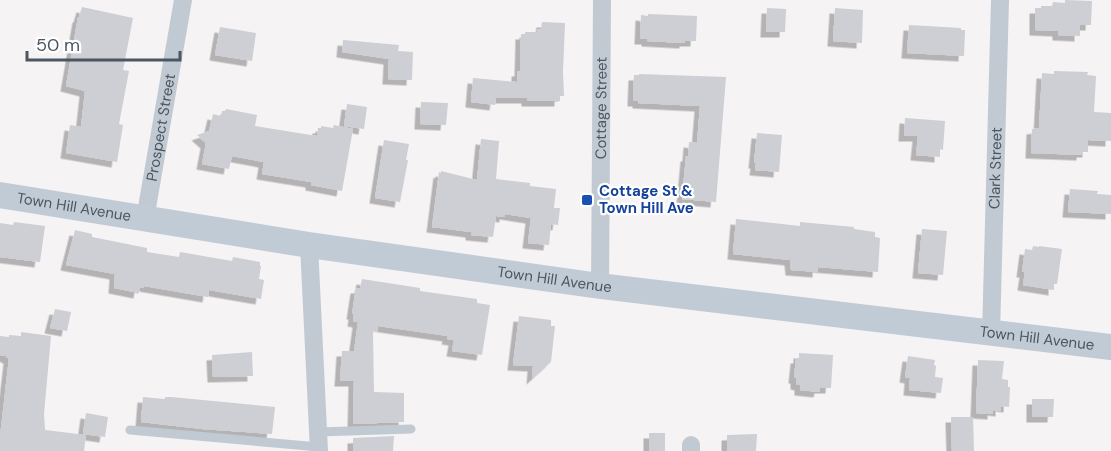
<svg xmlns="http://www.w3.org/2000/svg" width="1111" height="451" font-family="'DM Sans',sans-serif">
  <style>
    .building { fill: #cdcfd5; filter: url(#shadow) }
    .lines { fill: none; stroke-linecap: round; stroke-linejoin: round }
    .lane { stroke: #c1cad2; stroke-width: 9 }
    .street { stroke: #c1cad2; stroke-width: 18 }
    .secondary { stroke: #c1cbd6; stroke-width: 26 }
    .transit-dot { fill: #1a4fb4; stroke: #fff; stroke-width: 2 }
    .labels { text-anchor: middle; dominant-baseline: central; stroke-width: 4.5; stroke-linejoin: round; paint-order: stroke }
    .street-label { font-size: 15px; fill: #4a5661; stroke: #fff }
    .transit-label { font-size: 15px; font-weight: bold; fill: #164399; stroke: #fff; text-anchor: start }
  </style>
  <defs>
    <filter id="shadow"><feDropShadow dx="-5.5" dy="5.5" stdDeviation="0" flood-color="#0004"/></filter>
  </defs>
  <rect width="100%" height="100%" fill="#f5f3f3"/>
  <path class="building" d="M1065,0L1092,1L1091,25H1080V36L1058,35V31L1035,30V8H1041V6H1052L1053,2L1065,3Z
    M82,7L133,18L123,70L129,71L119,124L123,125L117,162L66,153L70,125L81,127L85,91L66,86L78,17H79Z
    M767,8L786,9L785,32H766Z
    M835,8L863,10L862,43L833,41Z
    M648,14L697,16L696,41H685V43L647,41V39H640L641,15L648,16Z
    M542,22L565,23L563,71L564,96H560V101H527V98H496L495,105L471,102L473,78L517,82V71H520L521,34H525V32H537V29H541Z
    M909,25L961,28V30H965L964,56L907,53Z
    M220,27L256,33L252,61L215,55Z
    M343,40L399,45L398,51L413,52L412,80L388,79L389,59L342,52Z
    M1054,71L1088,72L1087,75L1096,76L1094,112L1111,113V141L1088,140V152H1082V155L1031,153L1032,129L1039,128L1042,73L1054,74Z
    M639,74L726,77L716,202L682,199L686,156H688L689,142L697,143L700,106L638,103V101H633L634,75H639Z
    M421,102L448,103L446,125L420,124Z
    M347,104L367,107L364,129L344,126Z
    M226,109L257,115L255,126L317,136L318,128H321V126L333,128L334,125L353,129L342,191L311,185V182L262,174L264,162L232,156L229,169L202,164L206,143L197,135L209,131L213,114L221,116L222,111H225Z
    M905,118L945,121L943,150L940,149V157L916,155L918,136H904Z
    M757,133L782,135L779,172L755,170L756,163H754Z
    M481,139L499,141L496,179L530,183V186L556,189L554,208H560L558,225L551,224L549,245L528,243L531,218L505,214V217L496,216L493,237L471,235V232L432,227L439,172L441,173V171L477,180Z
    M384,140L409,144L406,160H408L400,202L375,198Z
    M1070,189L1098,191L1097,194L1111,195V214L1068,212Z
    M736,219L800,226V222L854,227V229L875,232V237L880,238L878,272L818,267V272L791,270L790,260L733,254Z
    M14,222L45,226L40,262L0,257V223L13,225Z
    M922,229L947,231L943,275L918,273Z
    M75,230L92,234V237L147,248V252L179,257L180,252L232,261L233,257L260,262V266H261L259,279L264,280L261,299L209,290L208,297L144,286V288L140,287L139,293L114,288L115,274L66,265Z
    M1033,246L1039,247V246L1062,249L1057,284H1054V290L1023,285L1025,272H1022L1025,249L1032,250Z
    M362,279L420,288V291L477,299V303L490,305L482,355L452,351L454,340L447,339L448,336L378,326L377,332L373,331L374,392L404,393V422L353,424L354,381H340L342,351H354L358,322L353,321L354,314H352L356,288H360Z
    M55,309L71,312L67,331L50,328Z
    M519,316L551,320V326H555L551,362L532,379L533,366L513,365Z
    M21,332L51,336L44,414L45,430L86,435L84,451H0V437L9,358L6,357V356L0,355V336L9,337V335L21,336Z
    M252,352L253,376L213,377L212,355Z
    M799,353L833,355L831,388H820L819,392L800,390V385L796,384V378H794L796,358H799Z
    M908,356L935,360L934,365L936,366L935,377L943,378L941,393L909,390L910,378L905,377Z
    M978,360L1004,361L1002,379L1008,380V387H1010L1009,407L1001,406V411L993,410V414L976,413Z
    M143,397L165,399V397H171L275,407L272,434L202,429L141,422Z
    M1032,399H1054L1053,417H1032Z
    M86,413L108,417L105,437L83,434Z
    M951,417H973L974,451H952Z
    M649,433H665V451H649Z
    M757,434L756,451H727V435Z
    M394,436L393,451H353V438Z"/>
  <g class="lines">
    <path class="lane" d="M130,430L319,447
      M318,432L411,429"/>
    <g class="street">
      <path id="s1" d="M145,219L183,0"/>
      <path d="M309,245L319,451"/>
      <path id="s2" d="M600,286L602,0"/>
      <path id="s3" d="M991,334L1000,0"/>
      <path d="M691,445V451"/>
    </g>
    <path class="secondary" id="s4" d="M0,195L309,245L600,286L1111,347"/>
  </g>
  <rect class="transit-dot" x="581" y="194" width="12" height="12" rx="3"/>
  <g class="labels">
    <g class="street-label">
      <text stroke="none"><textPath href="#s2" startOffset="178">Cottage Street</textPath></text>
      <text stroke="none"><textPath href="#s1" startOffset="93">Prospect Street</textPath></text>
      <text stroke="none"><textPath href="#s3" startOffset="166">Clark Street</textPath></text>
      <text stroke="none"><textPath href="#s4" startOffset="75">Town Hill Avenue</textPath></text>
      <text stroke="none"><textPath href="#s4" startOffset="561">Town Hill Avenue</textPath></text>
      <text stroke="none"><textPath href="#s4" startOffset="1047">Town Hill Avenue</textPath></text>
    </g>
    <g class="transit-label">
      <text x="599" y="191">Cottage St &amp;<tspan x="599" dy="17">Town Hill Ave</tspan></text>
    </g>
  </g>
  <path d="M27 51v9h153v-9" fill="none" stroke="#4a5661" stroke-width="3"/>
  <text x="36" y="51" font-size="18" fill="#4a5661" stroke="#ffffff" stroke-width="4.5" paint-order="stroke">50 m</text>
</svg>
